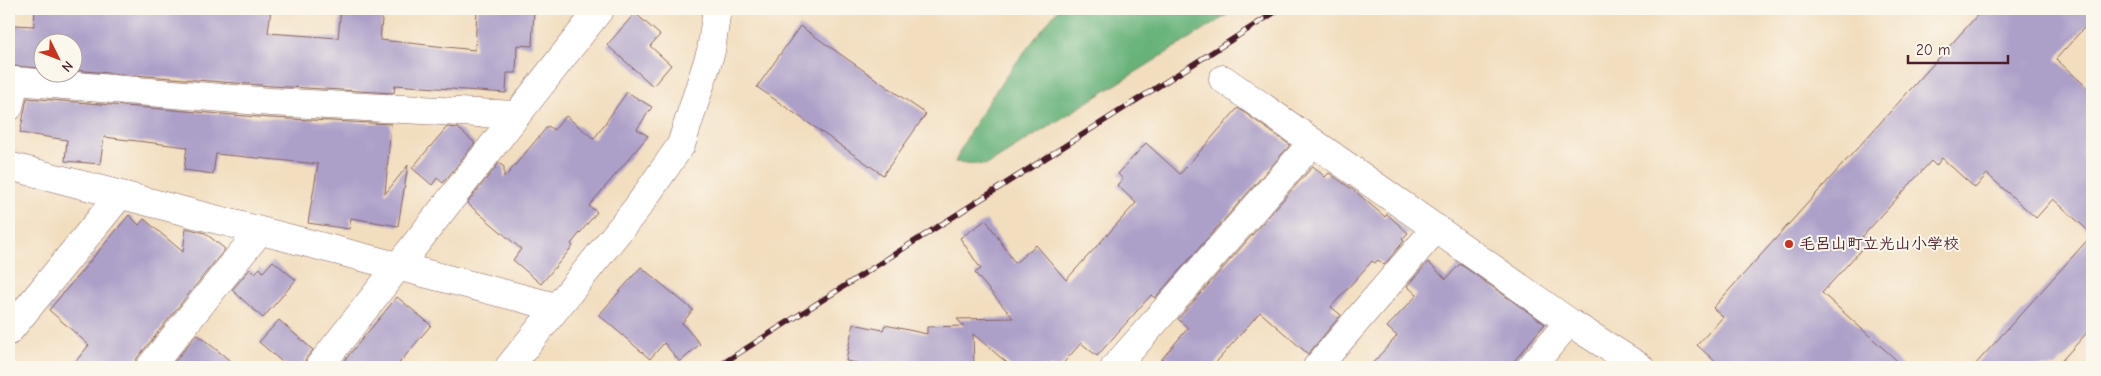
<svg xmlns="http://www.w3.org/2000/svg" width="2101" height="376" font-family="'Comic Neue','Klee One',sans-serif">
  <style>
    .forest { fill: #68b27a; stroke: #596852 }
    .building { fill: #ac9fc8 }
    .lines { fill: none; stroke-linecap: round; stroke-linejoin: round }
    .minor-casing { stroke: #85625e; stroke-width: 29 }
    .minor { stroke: #fff; stroke-width: 28 }
    .rail-casing { stroke: #4a1f2b; stroke-width: 5.5 }
    .rail { stroke: #fbf7ec; stroke-width: 4; stroke-dasharray: 11; stroke-linecap: butt }
    .poi-dot { fill: #c8321e; stroke: #fbf7ec; stroke-width: 2 }
    .labels { text-anchor: middle; dominant-baseline: central; stroke-width: 4; stroke-linejoin: round; paint-order: stroke }
    .poi-label { font-size: 16px; font-weight: bold; fill: #4a1f2b; stroke: #fbf7ec; text-anchor: start }
  </style>
  <rect width="100%" height="100%" fill="#fbf7ec"/>
  <filter id="ink" filterUnits="userSpaceOnUse"><feTurbulence type="fractalNoise" baseFrequency=".02" numOctaves="2"/><feDisplacementMap in="SourceGraphic" scale="10" xChannelSelector="R" yChannelSelector="G"/><feConvolveMatrix kernelMatrix="1 2 1 2 8 2 1 2 1" color-interpolation-filters="sRGB"/></filter>
  <filter id="wash" filterUnits="userSpaceOnUse"><feTurbulence type="fractalNoise" baseFrequency=".0096" numOctaves="4" result="noise"/><feDisplacementMap in="SourceGraphic" scale="20" xChannelSelector="R" yChannelSelector="G"/><feGaussianBlur stdDeviation="1.12" result="paint"/><feColorMatrix in="noise" values="0 0 0 0 0 0 0 0 0 0 0 0 0 0 0 0 0 1.4 0 .05"/><feComposite in="paint" operator="in"/></filter>
  <g filter="url(#wash)">
    <rect width="100%" height="100%" fill="#f2ddbe"/>
    <path class="forest" d="M1058,9H1237L987,165L955,162C980,105 1020,58 1058,9Z"/>
    <g id="blocks">
      <path class="building" d="M35,9H271L268,33L338,38L341,9H383L380,40L475,50L477,9H534L532,46L517,45L516,73H507L506,93L395,85L394,93L272,86L72,70V42H42V68L11,66L14,25L34,26Z
        M1983,9H2092V19L2056,59L2092,92V234L2053,199L2036,218L1987,174L1975,188L1942,158L1936,166L1931,161L1862,237L1867,243L1822,293L1904,367H1721L1697,345L1723,317L1713,308Z
        M635,13L660,35L650,46L671,65L653,86L607,45Z
        M800,26L926,114L883,175L757,87Z
        M627,92L652,107L637,129L648,136L589,206L597,212L571,244L573,246L541,284L513,260L521,249L467,203L499,163L504,167V178L548,126L554,130L566,116L594,139Z
        M27,98L270,118L391,124L385,194L408,165L398,226L351,218L349,229L308,223L318,164L216,154L213,174L184,170L187,147L104,137L100,164L65,161L67,140L20,133Z
        M1238,108L1290,145L1155,298L1151,295L1097,356L1081,343L1060,367H1012L973,334L974,367H879L846,361L853,324L883,330L885,325L927,334V327L964,326L957,319L1013,318L975,273L981,269L960,238L986,220L1015,263L1036,245L1066,280L1136,203L1117,185L1123,179L1118,174L1146,143L1180,174Z
        M447,127L458,128L475,143L443,183L437,178L432,185L412,168Z
        M1313,166L1325,177L1329,173L1356,192L1385,217L1387,214L1408,233L1402,239L1404,241L1384,265L1378,260L1375,263L1372,261L1331,307L1341,315L1308,354L1260,312L1212,367H1155L1188,328L1178,319Z
        M129,215L139,225L144,219L183,252L186,228L205,233L225,249L138,357L132,367H71L89,345L49,310Z
        M2092,235V327L2056,367H1973Z
        M273,261L296,280L263,318L232,290L250,269L255,273L260,268L263,272Z
        M1428,262L1446,279L1460,264L1545,324L1509,367H1369L1397,336L1387,327L1417,295L1407,286Z
        M641,267L693,310L682,323L700,344L680,362L664,343L650,359L599,315Z
        M397,297L431,325L396,367H339Z
        M279,320L313,350L306,358L304,367H288L259,342Z
        M197,334L238,367H172L171,366Z"/>
    </g>
  </g>
  <g filter="url(#ink)">
    <use href="#blocks" fill-opacity="0" stroke="#85625e" stroke-width="1"/>
    <g class="lines">
      <defs>
        <path id="minor" d="M1223,79L1569,322L1640,367
          M9,107L15,81L271,102L517,115
          M9,166L556,307
          M9,331L120,195
          M150,367L259,232
          M319,367L600,9
          M509,367L637,208L681,145L711,51L717,9
          M1115,367L1313,142
          M1317,367L1436,228
          M1531,367L1569,322"/>
      </defs>
      <use href="#minor" class="minor-casing"/>
      <use href="#minor" class="minor"/>
      <defs>
        <path id="rail" d="M717,367L1280,9"/>
      </defs>
      <use href="#rail" class="rail-casing"/>
      <use href="#rail" class="rail"/>
    </g>
  </g>
  <circle class="poi-dot" cx="1789" cy="244" r="5"/>
  <g class="labels">
    <g class="poi-label">
      <text x="1799" y="244">毛呂山町立光山小学校</text>
    </g>
  </g>
  <rect width="2101" height="376" fill="none" stroke="#fbf7ec" stroke-width="30"/>
  <g transform="translate(58 58) rotate(132)"><circle r="24" fill="#fbf7ec" stroke="#b4a19f"/>
  <path d="M0-4L9 19L0 12L-9 19Z" fill="#c8321e"/>
  <text y="-8" font-size="14" font-weight="bold" text-anchor="middle" fill="#4a1f2b">N</text>
  </g>
  <path d="M1908 55v8h100v-8" fill="none" stroke="#4a1f2b" stroke-width="2.5"/>
  <text x="1916" y="55" font-size="15" fill="#4a1f2b" stroke="#fbf7ec" stroke-width="4" paint-order="stroke">20 m</text>
</svg>
